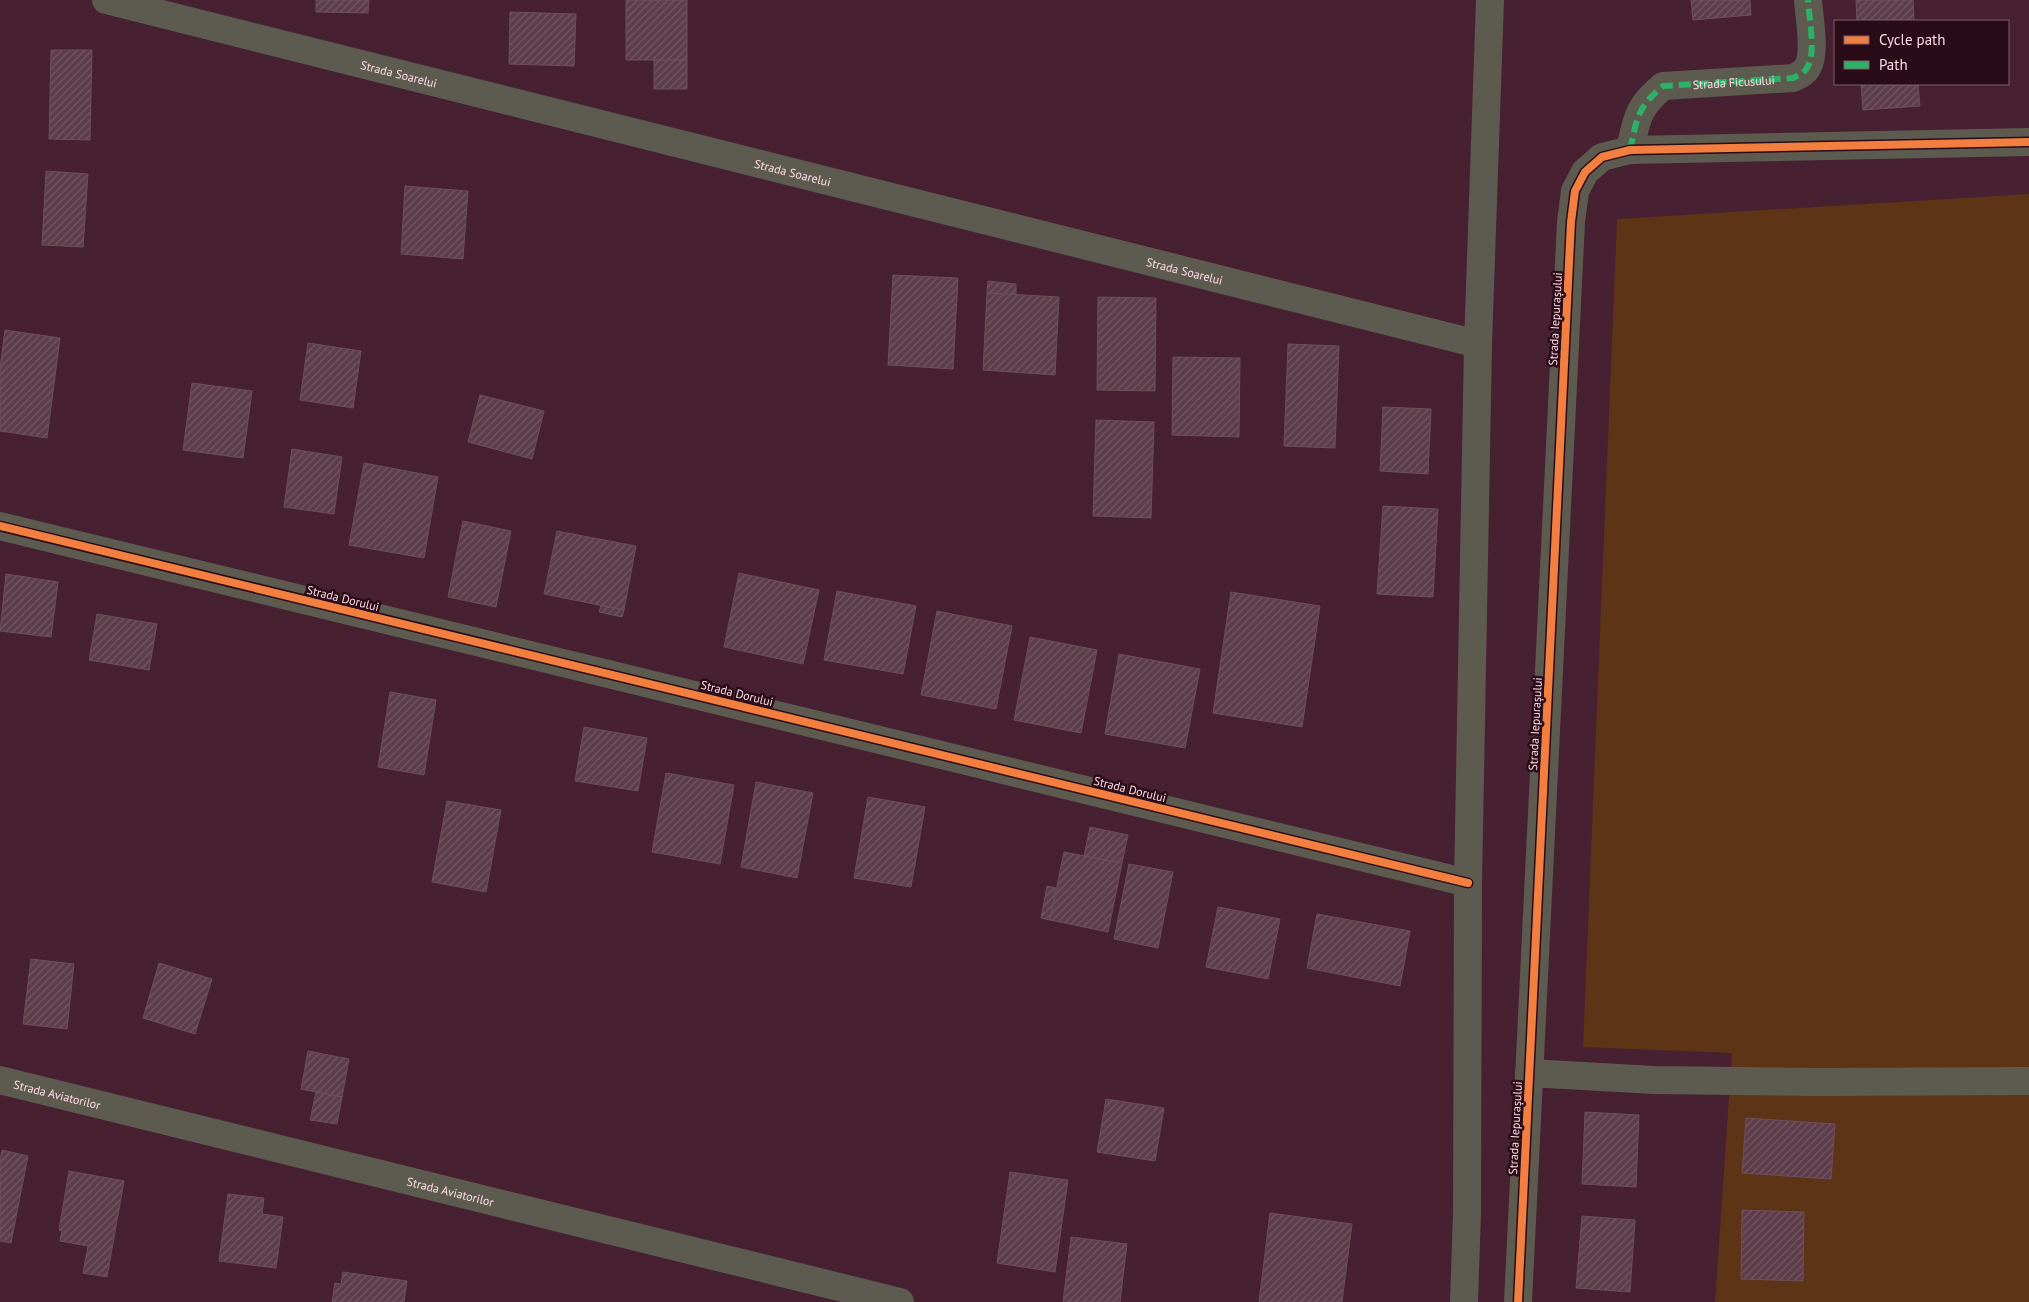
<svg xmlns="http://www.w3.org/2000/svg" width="2029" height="1302" font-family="'PT Sans',sans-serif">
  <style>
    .grass { fill: #5d3416 }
    .building { fill: url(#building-hatch); stroke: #6e4e5b }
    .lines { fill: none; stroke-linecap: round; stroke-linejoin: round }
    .minor { stroke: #5d5b4f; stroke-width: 28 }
    .quiet { stroke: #2db169; stroke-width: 6; stroke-dasharray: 12 6; stroke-linecap: butt }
    .cycleway-casing { stroke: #2a0c18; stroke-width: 11 }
    .cycleway { stroke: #f27e40; stroke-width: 8 }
    .labels { text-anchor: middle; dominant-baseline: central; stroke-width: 5; stroke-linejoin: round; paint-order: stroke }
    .street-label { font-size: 12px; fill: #ffdbe5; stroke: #2a0c18 }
  </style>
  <defs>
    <pattern id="building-hatch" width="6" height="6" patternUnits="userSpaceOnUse" patternTransform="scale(1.25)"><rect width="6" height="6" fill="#5c3d49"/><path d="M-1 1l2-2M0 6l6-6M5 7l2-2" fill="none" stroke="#745863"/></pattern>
  </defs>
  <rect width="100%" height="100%" fill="#472031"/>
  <path class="grass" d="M2029,194V1302H1715L1732,1053L1583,1047L1617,219Z"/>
  <path class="building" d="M316,0H369L368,13L316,12Z
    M626,0H687V60H626Z
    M1691,0H1750L1751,15L1693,20Z
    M1856,0H1913L1914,21H1857Z
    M510,12L576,14L574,66L509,64Z
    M51,50H92L90,140L49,139Z
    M654,60H687V89H654Z
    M1861,84H1918L1920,106L1863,110Z
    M46,171L88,174L83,247L42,245Z
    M405,186L468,191L463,259L401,254Z
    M893,275L958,278L953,369L888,365Z
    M988,281L1016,284V294L987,293Z
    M987,293L1059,297L1055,375L983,370Z
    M1098,297L1156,298L1155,391L1097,390Z
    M5,330L60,338L47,438L0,431V368Z
    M308,343L361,351L353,408L300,400Z
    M1288,344L1339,346L1335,448L1284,446Z
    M1173,357L1240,358L1239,437L1172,435Z
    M192,383L252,391L243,458L183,450Z
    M480,395L544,411L532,459L468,442Z
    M1383,407L1431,409L1428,474L1380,471Z
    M1096,420L1154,422L1151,518L1093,516Z
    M292,449L342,457L334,514L284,507Z
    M364,463L438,477L424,558L349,545Z
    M1383,506L1438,509L1433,597L1377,594Z
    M463,521L511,531L496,607L448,597Z
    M557,531L636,546L624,610L544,594Z
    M739,573L819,590L803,664L724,647Z
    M6,574L58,582L51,637L0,631Z
    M837,591L916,606L903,674L824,660Z
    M1231,592L1320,606L1302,727L1213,713Z
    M601,605L624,610L622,617L599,612Z
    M937,611L1012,626L996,709L921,695Z
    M97,614L157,624L149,670L89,660Z
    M1030,637L1097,650L1081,733L1014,720Z
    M1119,654L1200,669L1185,748L1105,734Z
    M390,692L436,700L424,775L378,767Z
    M584,727L647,738L638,791L575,781Z
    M666,773L734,785L720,864L652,852Z
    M756,782L813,793L797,878L741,867Z
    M868,797L925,807L911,887L854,878Z
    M447,801L501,810L486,892L432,882Z
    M1090,827L1128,835L1122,863L1084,856Z
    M1064,852L1122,863L1108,932L1050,920Z
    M1129,864L1173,872L1158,948L1114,939Z
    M1047,886L1056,888L1050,920L1041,918Z
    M1218,907L1280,919L1268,979L1206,967Z
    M1317,914L1410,931L1400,986L1307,968Z
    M31,959L74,964L67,1029L23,1024Z
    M159,963L212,979L195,1034L143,1018Z
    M308,1051L349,1059L342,1097L301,1089Z
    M316,1092L342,1097L337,1124L310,1120Z
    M1106,1099L1164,1108L1155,1161L1097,1152Z
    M1585,1112L1639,1115L1636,1187L1582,1184Z
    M1746,1118L1835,1124L1831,1179L1742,1173Z
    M2,1150L28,1156L11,1243L0,1241V1159Z
    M69,1171L124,1181L107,1277L83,1273L88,1246L60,1241L62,1231L59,1230Z
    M1010,1172L1068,1180L1055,1272L997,1263Z
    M228,1194L264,1198L262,1214L283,1217L276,1268L219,1261Z
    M1742,1210L1804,1212L1803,1281L1741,1279Z
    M1270,1213L1352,1224L1342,1302H1259Z
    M1582,1216L1635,1220L1630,1292L1576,1288Z
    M1071,1237L1127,1244L1120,1302H1063Z
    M343,1272L407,1281L404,1302H332L335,1283L341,1284Z"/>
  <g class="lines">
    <g class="minor">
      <path id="s1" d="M106,0L1478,344"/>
      <path id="s2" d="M1630,150C1637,118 1637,108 1663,86L1793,78C1799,75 1805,73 1808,66C1816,52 1809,17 1808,0"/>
      <path d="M0,526L1468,883"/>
      <path d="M1529,1073L1654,1080L1816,1082L2029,1081"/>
      <path id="s3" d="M0,1080L900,1302"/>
      <path d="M1464,1302L1467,1213L1468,883L1478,344L1490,0"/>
      <path d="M1518,1302L1571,222L1575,191L1585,172L1602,157L1630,150L2029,142"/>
    </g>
    <path class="quiet" d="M1630,150C1637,118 1637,108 1663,86L1793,78C1799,75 1805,73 1808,66C1816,52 1809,17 1808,0"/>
    <defs>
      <path id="cycleway" d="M0,526L1468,883
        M1518,1302L1571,222L1575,191L1585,172L1602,157L1630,150L2029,142"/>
    </defs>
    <use href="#cycleway" class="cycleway-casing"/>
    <use href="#cycleway" class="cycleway"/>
  </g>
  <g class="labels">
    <g class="street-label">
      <text stroke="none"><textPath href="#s1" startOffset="302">Strada Soarelui</textPath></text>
      <text stroke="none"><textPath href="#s2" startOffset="145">Strada Ficusului</textPath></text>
      <text stroke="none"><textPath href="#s1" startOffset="708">Strada Soarelui</textPath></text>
      <text stroke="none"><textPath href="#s1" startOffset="1112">Strada Soarelui</textPath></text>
      <text transform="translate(1555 319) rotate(-87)">Strada Iepurașului</text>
      <text transform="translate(343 598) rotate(14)">Strada Dorului</text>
      <text transform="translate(737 693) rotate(14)">Strada Dorului</text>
      <text transform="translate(1535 724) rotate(-87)">Strada Iepurașului</text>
      <text transform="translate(1130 789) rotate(14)">Strada Dorului</text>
      <text stroke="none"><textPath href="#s3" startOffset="59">Strada Aviatorilor</textPath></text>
      <text transform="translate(1515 1128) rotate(-87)">Strada Iepurașului</text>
      <text stroke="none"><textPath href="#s3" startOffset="464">Strada Aviatorilor</textPath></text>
    </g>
  </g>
  <rect x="1834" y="20" width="175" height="65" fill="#2a0c18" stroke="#7f5f6a"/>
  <rect x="1844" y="36" width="25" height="8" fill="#f27e40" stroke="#7f5f6a"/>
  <text x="1879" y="45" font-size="15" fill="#ffdbe5">Cycle path</text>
  <rect x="1844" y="61" width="25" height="8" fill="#2db169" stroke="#7f5f6a"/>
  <text x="1879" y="70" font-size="15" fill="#ffdbe5">Path</text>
</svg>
